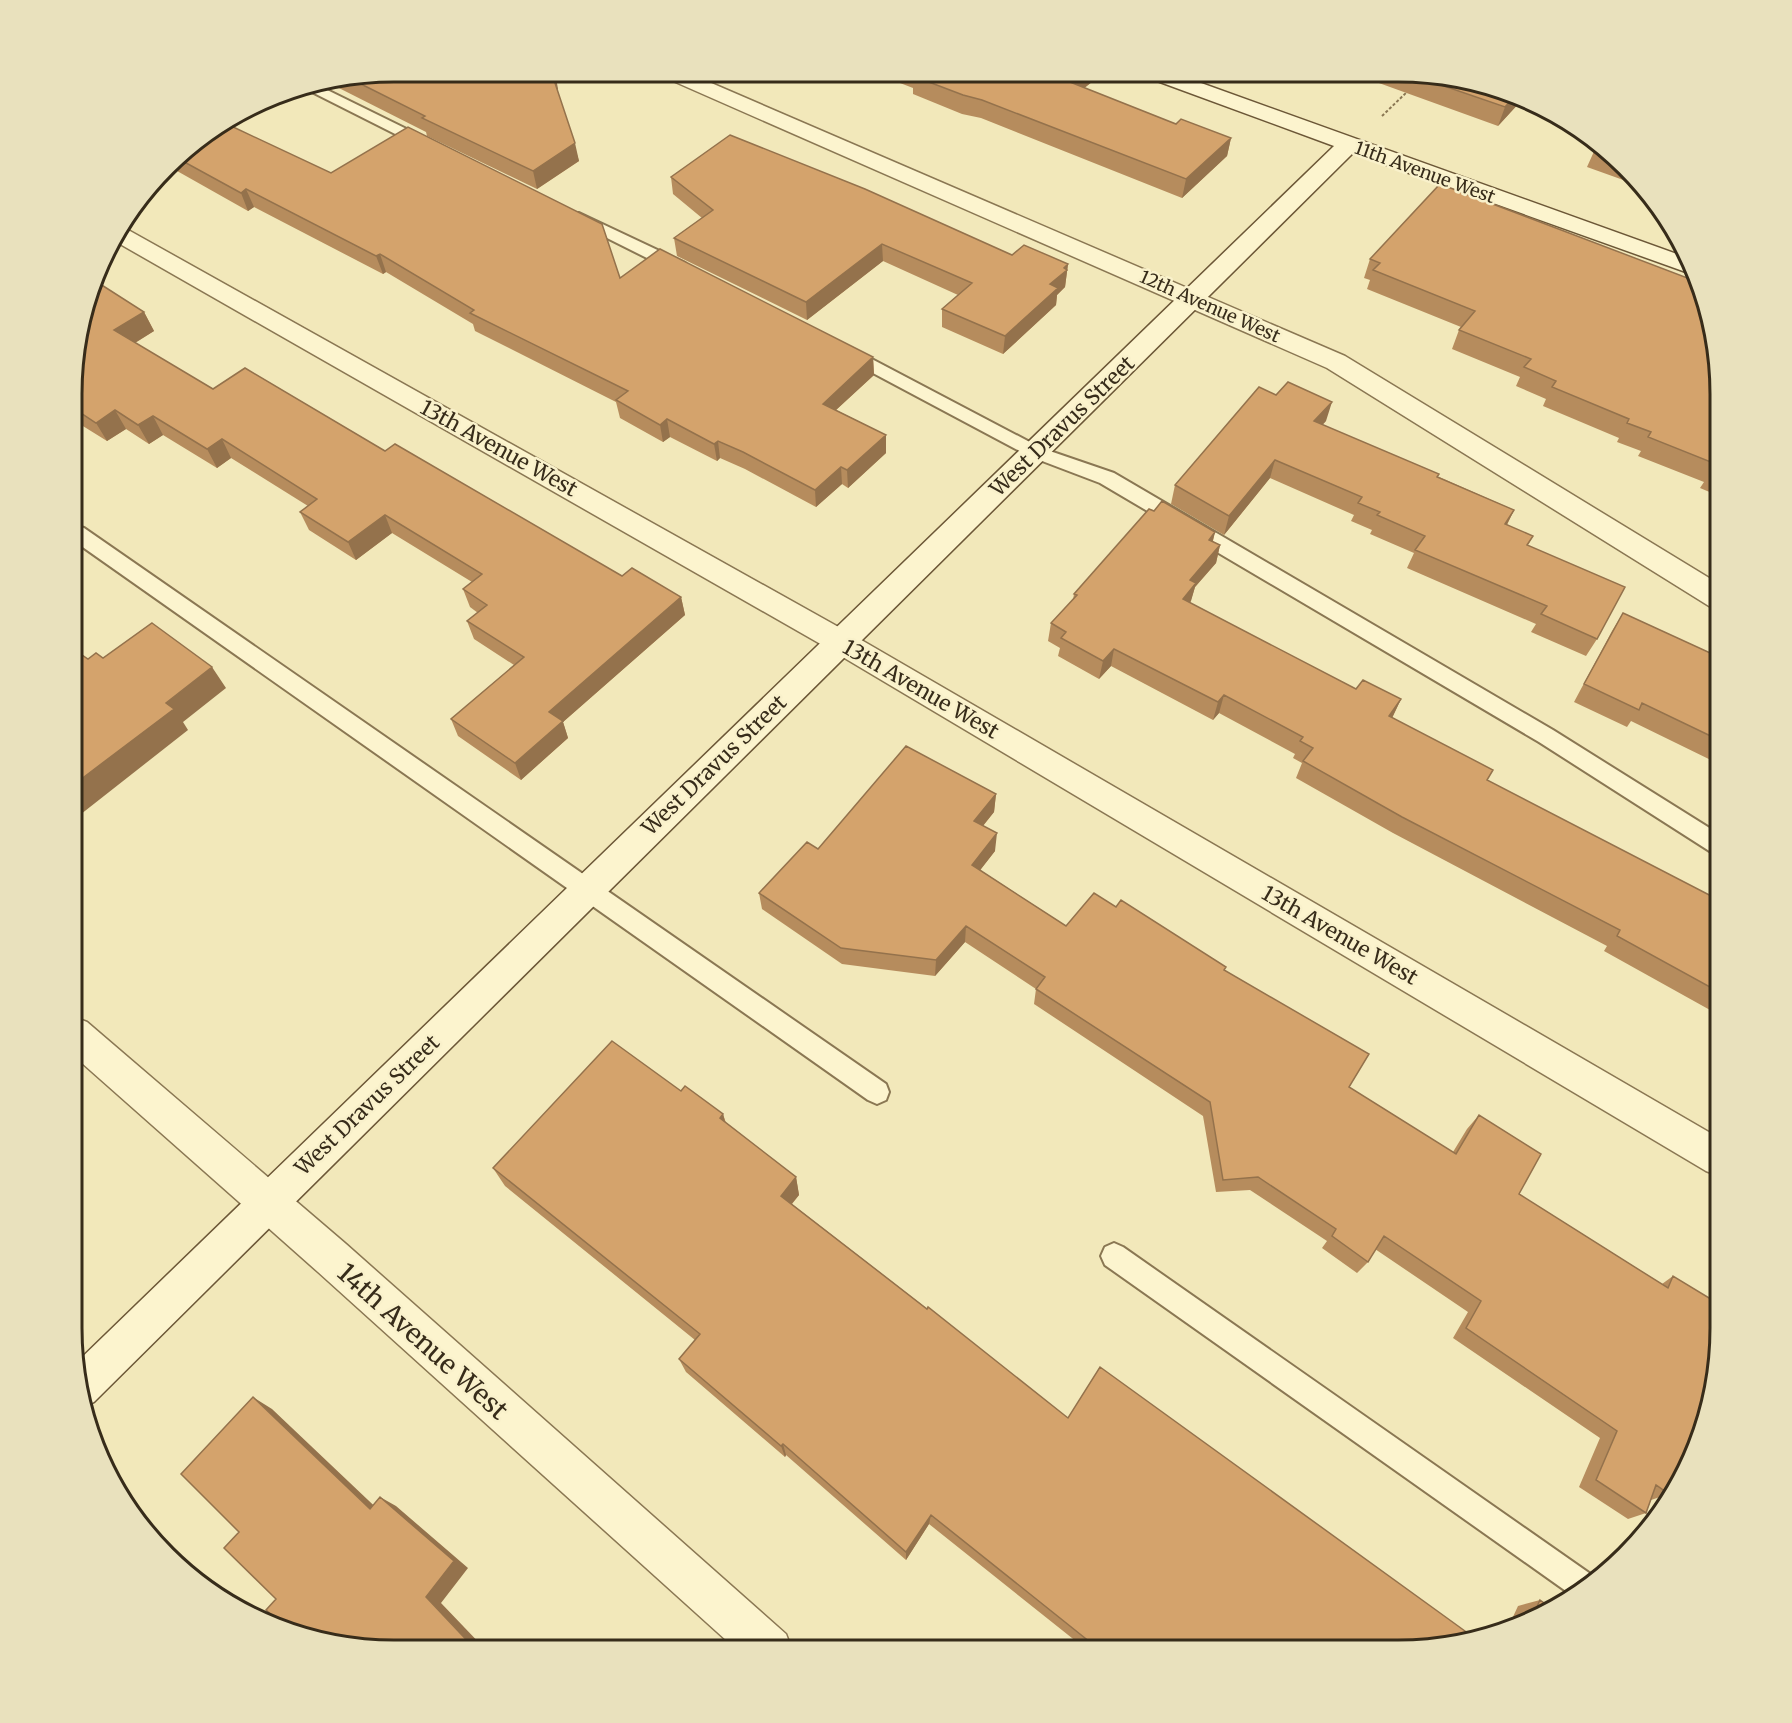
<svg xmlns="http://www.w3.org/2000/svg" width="1792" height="1723" font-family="Merriweather,serif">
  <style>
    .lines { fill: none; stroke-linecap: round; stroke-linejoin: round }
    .lane-casing { stroke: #8a7753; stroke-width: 4 }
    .street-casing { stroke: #8a7753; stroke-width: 3 }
    .secondary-casing { stroke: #6c5737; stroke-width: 3 }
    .path { stroke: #8a7753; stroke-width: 2; stroke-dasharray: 3 2; stroke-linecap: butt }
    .lane { fill: #fcf4ce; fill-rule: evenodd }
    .street { fill: #fcf4ce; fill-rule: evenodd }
    .secondary { fill: #fcf4ce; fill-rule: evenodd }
    .wall { fill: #b68c5d }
    .shaded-wall { fill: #94724c }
    .building { fill: #d4a36c; stroke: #94724c; stroke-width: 1.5 }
    .labels { text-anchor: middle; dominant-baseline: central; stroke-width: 5; stroke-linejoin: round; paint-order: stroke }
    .far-street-label { font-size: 18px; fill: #372c1a; stroke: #f9f1cb }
    .street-label { font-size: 21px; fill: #372c1a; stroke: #f9f1cb }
    .near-street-label { font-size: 26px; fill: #372c1a; stroke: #f9f1cb }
    .rim { fill: none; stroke: #372c1a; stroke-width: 3 }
  </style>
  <rect width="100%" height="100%" fill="#f2e8ba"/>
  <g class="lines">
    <defs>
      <path id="lane" d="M317,85L433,142L436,145L428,150L423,148L302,87Z
        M579,213L685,263L687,267L685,271H673L573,221L571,218L573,215Z
        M847,346L1041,448L1114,473L1553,730L1719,834V854L1711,852L1539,742L1100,483L1029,456L841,356L838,352Z
        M77,526L84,528L886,1084L889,1092L886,1100L877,1104L868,1100L77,543Z
        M1114,1243L1123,1247L1599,1580L1573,1596L1105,1265L1101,1256L1105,1247Z"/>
      <path id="street" d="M661,73H688L1345,356L1719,584V609L1709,606L1327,368L664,77Z
        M121,226L851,634L1719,1138V1176L1706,1171L831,650L113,240Z
        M74,1017L87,1022L346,1244L786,1634L792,1650H737L318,1272L74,1056Z"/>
      <path id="secondary" d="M1145,74H1176L1688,258L1697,276L1353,153L94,1402L84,1407L75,1364L1334,146L1149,78Z"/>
    </defs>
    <use href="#lane" class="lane-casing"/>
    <use href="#street" class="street-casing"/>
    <use href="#secondary" class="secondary-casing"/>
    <path class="path" d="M1382,116L1409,90"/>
    <use href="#lane" class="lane"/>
    <use href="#street" class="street"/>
    <use href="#secondary" class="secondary"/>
  </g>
  <path class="wall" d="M394,72H555L557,89L579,161L537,189L427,136L426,132L329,83Z
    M874,73L1102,74L1084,88L1176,124L1231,138L1227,156L1182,198L981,118L962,114L913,94V88Z
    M1354,74L1440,75L1520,102L1498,126Z
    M1596,147L1640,186L1587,167Z
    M182,152L331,173L620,278L873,357L874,375L836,410L886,435V453L848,488L842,484L816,507L745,469L720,458L717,461L670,437L663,442L620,418L616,402L475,331L473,324L386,272L383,274L254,207L248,211L170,167Z
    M671,177L1012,255L1068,264L1065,287L1057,295L1056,305L1003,354L942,327V309L958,295L883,261L807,320L677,256L674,238L702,218L673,194Z
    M1370,259L1719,373V496L1700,488L1704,482L1638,456L1641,451L1617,442L1619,438L1543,406L1546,399L1516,386L1520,377L1452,349L1459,330L1461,327L1367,289L1370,280L1364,278Z
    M144,312L154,331L135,343L213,389L385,451L622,576L681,597L685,615L563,722L568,738L521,780L458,736L451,719L514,665L474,639L467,621L478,613L470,607L463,589L472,582L392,533L356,560L309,530L300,512L308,506L231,458L217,468L163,435L149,444L126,429L107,441L78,423V332Z
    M1326,421L1322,425L1514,510L1507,525L1533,536L1528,545L1597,639L1586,656L1531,632L1536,624L1407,568L1414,553L1370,534L1372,530L1351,521L1354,515L1270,478L1224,535L1171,504L1175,485Z
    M1154,511L1215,532L1213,541L1220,545L1216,563L1195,587L1190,603L1356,689L1401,699L1392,718L1487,781L1719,900V1015L1604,951L1607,946L1393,833L1296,778L1302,763L1293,758L1295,754L1219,713L1213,720L1111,666L1099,679L1058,656L1060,648L1048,641L1051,623L1073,600L1074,594Z
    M1623,613L1719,657V764L1631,721L1627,727L1574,702L1612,631Z
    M996,794L994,812L983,826L995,851L980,870L1066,926L1116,907L1224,971L1349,1087L1453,1152L1467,1129L1479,1115L1519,1194L1662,1284L1673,1276L1719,1350L1687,1472L1684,1476L1681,1477L1677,1474L1669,1494L1651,1500L1646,1513L1628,1519L1579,1487L1600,1438L1453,1338L1468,1312L1375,1249L1368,1262L1357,1273L1322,1248L1327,1241L1250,1190L1216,1192L1203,1116L1034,1004L1036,989L965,942L935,976L842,964L762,909L759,893L818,849Z
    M681,1091L723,1114L726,1123L796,1177L799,1195L792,1204L1068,1418L1419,1650H1087L929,1524L906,1560L786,1455L785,1457L686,1372L679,1359L695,1340L505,1186L493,1168Z
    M1540,1600L1551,1608L1506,1632L1518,1606Z"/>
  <path class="shaded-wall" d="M553,72H555L558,89L552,93L549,75Z
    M1081,74H1102L1068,101L1070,82Z
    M298,88L242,117L290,89Z
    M1512,99L1520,102L1498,126L1505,107Z
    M1231,138L1227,156L1182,198L1186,179Z
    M575,143L579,161L537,189L533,171Z
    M246,189L254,207L248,211L241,193Z
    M882,244L883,261L807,320L806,302Z
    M380,254L386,272L383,274L376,256Z
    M1068,264L1065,287L1057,295L1056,305L1003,354L1005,336Z
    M144,312L154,331L125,349L114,330Z
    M873,357L874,375L824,421L823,404Z
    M1332,402L1326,421L1308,440L1314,421Z
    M115,410L126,429L107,441L96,423Z
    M153,416L163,435L149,444L138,425Z
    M667,419L670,437L663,442L660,425Z
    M886,435V453L848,488L847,470Z
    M222,439L231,458L217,468L207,449Z
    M718,441L720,458L717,461L714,444Z
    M1275,460L1270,478L1224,535L1229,516Z
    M841,467L842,484L816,507L815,490Z
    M1514,510L1505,528V524Z
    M385,515L392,533L356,560L348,542Z
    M1215,532L1210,551L1209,540Z
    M1220,545L1216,563L1195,587L1191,601L1178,617L1183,599L1190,580Z
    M681,597L685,615L563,722L568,738L521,780L515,763L549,712Z
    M1114,649L1111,666L1099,679L1103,661Z
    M212,667L226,688L183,722L188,730L76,818V783L166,703Z
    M1224,695L1219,713L1213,720L1218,702Z
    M1401,699L1393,716L1381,734L1389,716Z
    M996,794L994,812L973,838L974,821Z
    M997,833L995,851L971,882L972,865Z
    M966,926L965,942L935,976L936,960Z
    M723,1114L728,1133L720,1118Z
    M796,1177L799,1195L784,1213L781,1196Z
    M253,1397L272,1409L387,1518L370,1509Z
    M783,1444L786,1455L785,1457L781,1446Z
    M380,1497L396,1506L468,1568L441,1603L486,1650H476L426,1597Z
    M931,1515L929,1524L906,1560V1552Z"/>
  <path class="building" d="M394,72H553L549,75L553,77L575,143L533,171L422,118L425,116L351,79Z
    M917,73L1081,74L1070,82L1176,124L1181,119L1231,138L1186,179L982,100L963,95L913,76Z
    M1412,75H1440L1512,99L1505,107Z
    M229,125L331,173L408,127L602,224L620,278L660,249L873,357L823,404L886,435L847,470L841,467L815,490L743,452L718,441L714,444L667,419L660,425L616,400L628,391L470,313L474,310L380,254L376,256L246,189L241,193L177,158L182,152Z
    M730,135L865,189L1012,255L1024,245L1068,264L1064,268L1067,270L1050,284L1058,288L1005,336L942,309L972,283L882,244L806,302L674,238L713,210L671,177Z
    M1440,184L1698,282L1719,373V472L1712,469L1716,464L1648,437L1651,432L1627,423L1629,419L1552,387L1556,381L1524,367L1531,359L1459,330L1475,311L1373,270L1380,263L1370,259Z
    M97,282L144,312L114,330L213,389L245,368L385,451L395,444L622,576L632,568L681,597L549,712L563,721L515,763L451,719L524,657L467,621L487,605L463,589L482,574L385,515L348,542L300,512L317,499L222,439L207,449L153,416L138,425L115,410L96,423L78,411V332Z
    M1288,382L1332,402L1314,421L1439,474L1437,477L1514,510L1505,524L1533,536L1527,545L1625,587L1597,639L1541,614L1547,606L1415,550L1425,536L1377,515L1380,512L1358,503L1362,497L1275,460L1229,516L1175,485L1259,387L1276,395Z
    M1162,501L1215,532L1209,540L1220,545L1190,580L1196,583L1183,599L1356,689L1363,680L1401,699L1389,716L1493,770L1487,780L1719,900V992L1617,936L1620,930L1402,817L1303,761L1313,748L1300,741L1303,737L1224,695L1218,702L1114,649L1103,661L1061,638L1066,632L1051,623L1077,595L1074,594L1149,509L1154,511Z
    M1623,613L1719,657V740L1642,703L1639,710L1584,684Z
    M152,623L212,667L166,703L174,709L76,783V651L88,659L96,653L103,658Z
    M906,746L996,794L974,821L997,833L972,865L1066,926L1094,893L1116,907L1121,900L1226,967L1224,970L1369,1054L1349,1087L1456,1154L1479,1115L1541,1154L1519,1194L1668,1288L1673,1276L1719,1304V1350L1689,1463L1682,1458L1669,1494L1656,1485L1646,1513L1596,1480L1617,1431L1466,1328L1481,1301L1384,1236L1368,1262L1332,1236L1336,1229L1258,1177L1223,1180L1210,1102L1036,989L1045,977L966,926L936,960L841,948L759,893L807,842L818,849Z
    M612,1041L681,1091L685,1086L723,1114L720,1118L796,1177L781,1196L927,1309L928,1307L1068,1418L1100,1367L1476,1639L1419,1650H1100L931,1515L906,1552L783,1444L781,1446L679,1359L700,1334L493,1168Z
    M253,1397L370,1509L380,1497L454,1561L426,1597L476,1650H373L270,1623L274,1617L266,1610L276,1599L224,1548L239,1532L181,1474Z
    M1540,1600L1551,1608L1532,1618Z"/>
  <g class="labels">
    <g class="far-street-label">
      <text transform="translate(1425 172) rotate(20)">11th Avenue West</text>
      <text transform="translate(1210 306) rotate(24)">12th Avenue West</text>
    </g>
    <g class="street-label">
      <text transform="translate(1062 426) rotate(-44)">West Dravus Street</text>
      <text transform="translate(499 448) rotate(29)">13th Avenue West</text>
      <text transform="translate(921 689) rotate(30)">13th Avenue West</text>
      <text transform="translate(714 765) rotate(-44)">West Dravus Street</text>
      <text transform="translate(1340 935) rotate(30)">13th Avenue West</text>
      <text transform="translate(367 1105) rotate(-44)">West Dravus Street</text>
    </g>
    <g class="near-street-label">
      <text transform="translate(423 1341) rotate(42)">14th Avenue West</text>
    </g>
  </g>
  <path d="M0 0H1792V1723H0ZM394 82H1398A312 312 0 0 1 1710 394V1328A312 312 0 0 1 1398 1640H394A312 312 0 0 1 82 1328V394A312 312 0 0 1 394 82Z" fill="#e9e1bd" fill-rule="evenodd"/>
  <path class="rim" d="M394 82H1398A312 312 0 0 1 1710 394V1328A312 312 0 0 1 1398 1640H394A312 312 0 0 1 82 1328V394A312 312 0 0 1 394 82Z"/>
</svg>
